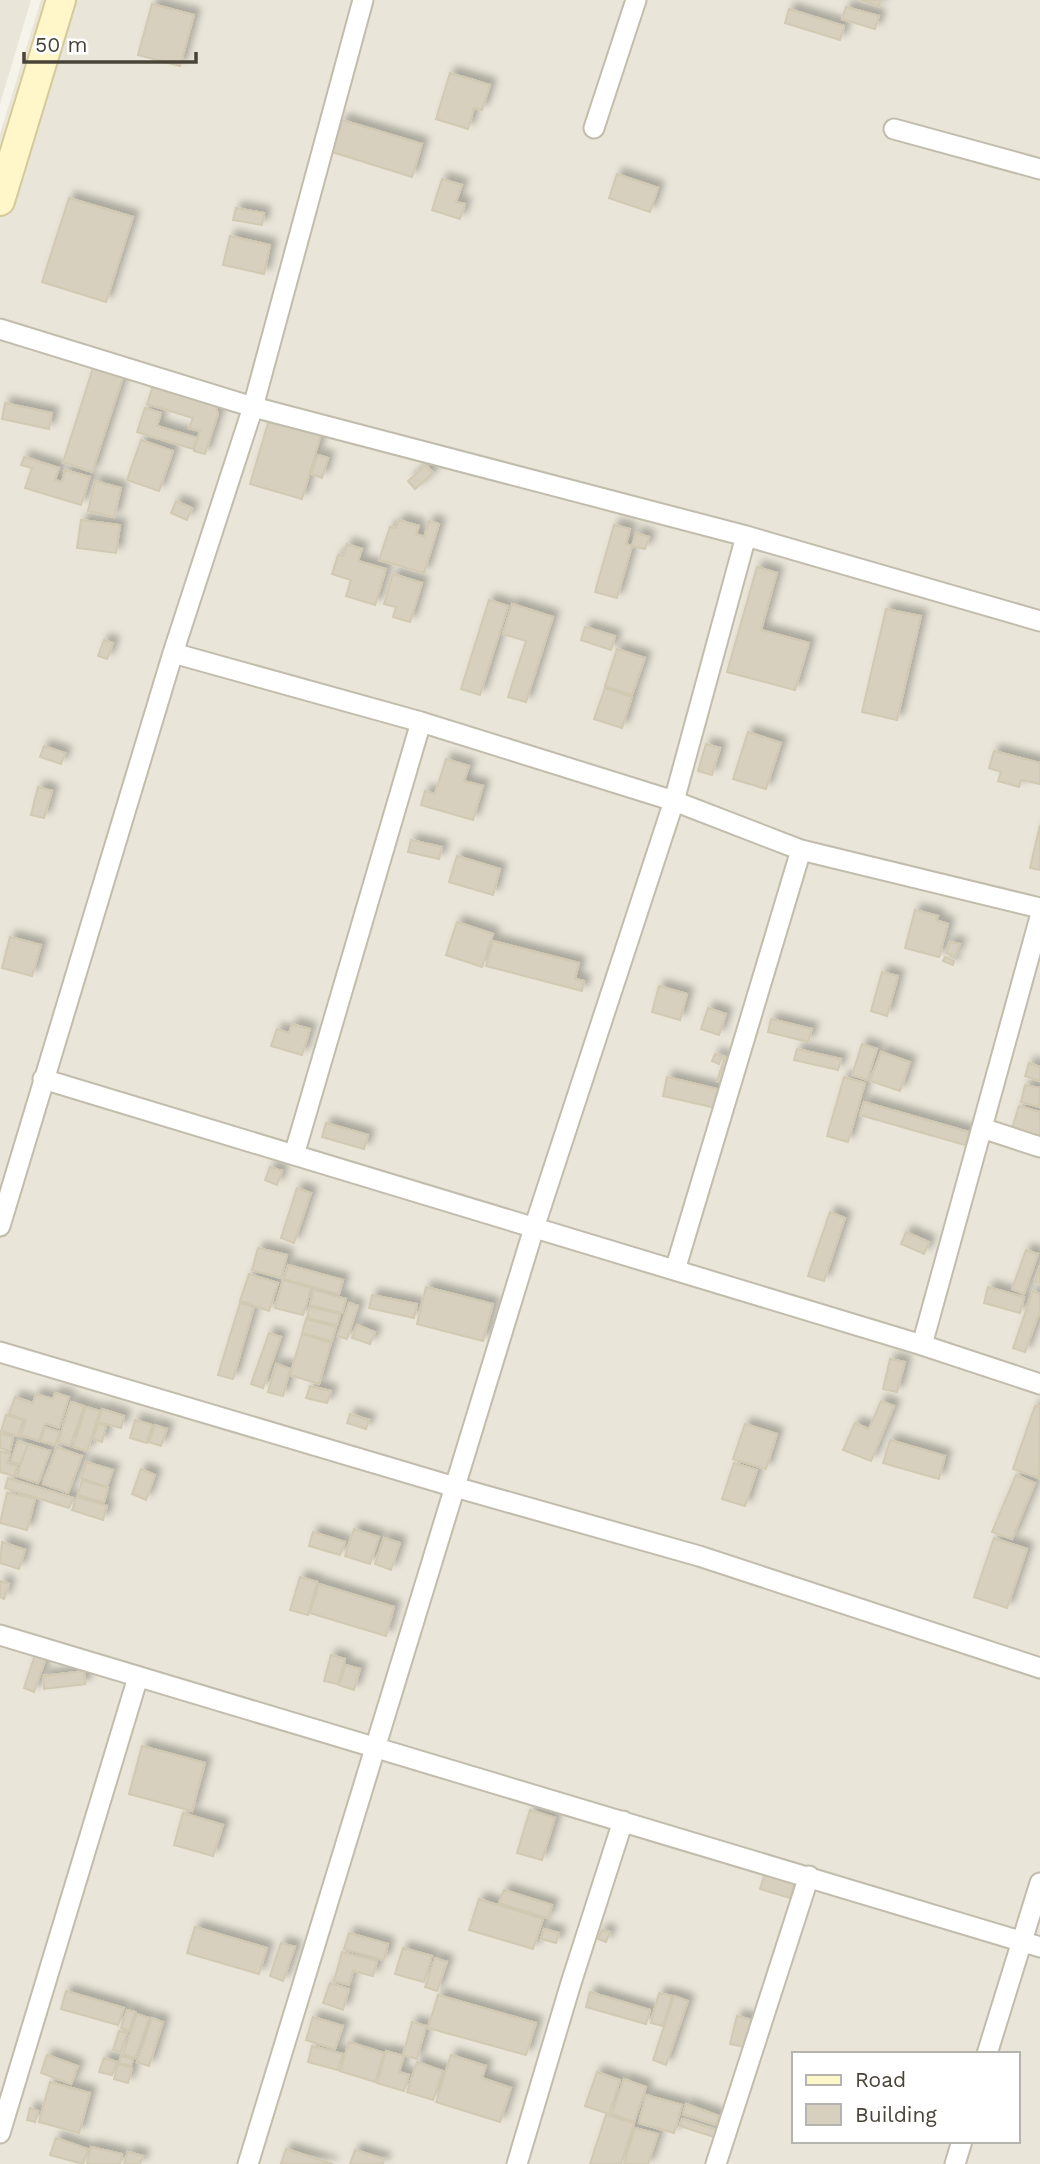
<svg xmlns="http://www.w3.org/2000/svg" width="1040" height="2164" font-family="'Work Sans',sans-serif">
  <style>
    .residential { fill: #e9e5d8; fill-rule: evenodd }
    .building { fill: #d7d0bf; stroke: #d2c9b2; stroke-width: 2; filter: url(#shadow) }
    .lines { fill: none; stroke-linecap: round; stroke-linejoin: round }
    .street-casing { stroke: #c1bcac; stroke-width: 23 }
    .secondary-casing { stroke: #d5cb9a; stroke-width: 32 }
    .street { stroke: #fff; stroke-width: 19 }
    .secondary { stroke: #fff7ca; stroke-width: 28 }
  </style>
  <defs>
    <filter id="shadow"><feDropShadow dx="6" dy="-6" stdDeviation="3.5" flood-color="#0004"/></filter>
  </defs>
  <rect width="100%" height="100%" fill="#f5f3ea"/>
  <path class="residential" d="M0,0H31L0,104Z
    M41,0H1040V2164H0V134ZM793,2054H1017V2141H793Z"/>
  <path class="building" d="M861,0H881L879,6Z
    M152,4L194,15L180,66L138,55Z
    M846,7L879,16L875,29L842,19Z
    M789,9L844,26L840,40L785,23Z
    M450,73L490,85L482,110L474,108L468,129L436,119Z
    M342,120L422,144L412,177L332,152Z
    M617,174L658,188L650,212L609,198Z
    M442,179L462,185L456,202L465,204L460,219L432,210Z
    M69,198L133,217L106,302L42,282Z
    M236,208L264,213L262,225L233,220Z
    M230,236L270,245L264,274L223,265Z
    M93,368L123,377L92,472L63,462Z
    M153,386L215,404L218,414L205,454L194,451L200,431L189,428L193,418L147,404Z
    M5,403L52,413L49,429L2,419Z
    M145,408L161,413L157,426L197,438L193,449L137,432Z
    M269,420L321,434L302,499L250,484Z
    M141,440L173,451L159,491L127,480Z
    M318,455L328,458L322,478L311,474Z
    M24,457L59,468L55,480L62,482L65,470L90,477L81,505L25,488L32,468L21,465Z
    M426,465L433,473L415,489L408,481Z
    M95,481L121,488L114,517L88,511Z
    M176,501L192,508L187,520L171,513Z
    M81,520L120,525L116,553L77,548Z
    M399,520L419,526L416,534L424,537L429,521L439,524L424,573L379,560L390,527L396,528Z
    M614,525L630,529L626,544L632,546L617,598L595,592Z
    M636,533L649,537L645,549L632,546Z
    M347,544L362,549L358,561L386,569L375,605L346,596L351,580L332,574L338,555L343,556Z
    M757,567L777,573L761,630L809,643L795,690L727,672Z
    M393,574L422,583L410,622L393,617L396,607L384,604Z
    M489,600L508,606L480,695L461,689Z
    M512,604L553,617L526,702L508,697L526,641L503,634Z
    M886,609L921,616L897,720L862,712Z
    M585,627L615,636L611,650L581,640Z
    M104,640L113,643L107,659L98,656Z
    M617,649L645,658L632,695L605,686Z
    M605,688L632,697L622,728L594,719Z
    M748,732L781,743L766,789L733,779Z
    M706,744L720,748L712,775L698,771Z
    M44,746L65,753L61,764L40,757Z
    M994,751L1040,763V784L1021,780L1019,787L998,781L1001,772L989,768Z
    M446,759L469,766L464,781L483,786L473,820L421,805L425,791L435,794Z
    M38,787L52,791L44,818L31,815Z
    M1040,825V870L1030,868Z
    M411,840L442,847L439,859L408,852Z
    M457,856L500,869L493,895L449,882Z
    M915,910L938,916L936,920L948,924L939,957L905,948Z
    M457,922L493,934L482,967L446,955Z
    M10,937L41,945L32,976L2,968Z
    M493,941L579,963L575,979L584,981L582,991L486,966Z
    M950,942L960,944L955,956L946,953Z
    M945,957L954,961L953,965L943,961Z
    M882,972L898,976L887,1016L871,1011Z
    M659,986L687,994L680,1020L652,1012Z
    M708,1008L726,1014L719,1035L701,1029Z
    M771,1019L812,1029L808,1042L768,1032Z
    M292,1024L310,1029L302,1055L271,1046L277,1029L289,1033Z
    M862,1044L877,1049L867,1080L852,1075Z
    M797,1049L841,1059L838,1070L794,1060Z
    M881,1052L910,1062L900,1091L870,1081Z
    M715,1054L722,1056L719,1064L712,1061Z
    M725,1057L732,1059L724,1083L717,1081Z
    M1029,1063L1040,1067V1081L1025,1076Z
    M667,1077L721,1090L716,1108L663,1096Z
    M844,1077L865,1083L848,1142L827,1136Z
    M1025,1085L1040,1088L1039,1107L1021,1102Z
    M864,1102L969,1132L965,1145L860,1115Z
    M1019,1106L1040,1112V1137L1012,1128Z
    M326,1123L368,1135L364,1149L322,1137Z
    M270,1167L282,1171L277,1185L265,1180Z
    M297,1188L311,1193L294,1243L281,1238Z
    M830,1212L845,1218L824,1281L808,1276Z
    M906,1232L929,1242L924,1254L901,1244Z
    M258,1248L287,1255L281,1278L252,1270Z
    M1026,1250L1038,1254L1024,1294L1012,1289Z
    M288,1265L343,1280L339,1294L284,1279Z
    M1040,1266V1283L1035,1282Z
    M249,1274L278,1283L269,1311L240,1301Z
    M283,1280L311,1288L303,1315L275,1308Z
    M426,1287L493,1304L483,1341L417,1324Z
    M988,1287L1024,1297L1020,1313L984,1303Z
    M313,1290L346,1299L342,1313L310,1305Z
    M1033,1291L1040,1294V1311L1025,1352L1013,1348Z
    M372,1295L417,1304L414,1318L369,1308Z
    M240,1303L254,1307L233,1379L218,1375Z
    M349,1303L358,1306L347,1339L338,1336Z
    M310,1307L340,1314L337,1325L307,1318Z
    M306,1319L336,1327L332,1341L302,1333Z
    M357,1325L375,1332L370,1344L352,1338Z
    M269,1333L281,1337L263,1388L251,1384Z
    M302,1334L331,1343L319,1384L290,1375Z
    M890,1359L905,1362L897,1392L883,1389Z
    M276,1364L290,1369L283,1396L268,1392Z
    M310,1386L331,1391L327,1403L306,1398Z
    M55,1393L69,1397L59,1428L45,1423L39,1441L21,1435L26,1420L9,1414L15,1397L33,1403L36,1394L53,1399Z
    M881,1401L894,1406L871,1461L843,1450L855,1423L869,1429Z
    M71,1402L84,1406L70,1446L58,1442Z
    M1035,1406L1040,1407L1039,1478L1013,1469Z
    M86,1407L100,1411L87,1451L73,1447Z
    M102,1409L124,1416L121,1428L98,1422Z
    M350,1414L369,1420L366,1429L347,1423Z
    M6,1415L23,1420L18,1436L1,1431Z
    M135,1420L152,1425L147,1443L130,1438Z
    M98,1423L106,1426L102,1442L93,1439Z
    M745,1424L777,1434L766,1469L733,1459Z
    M155,1425L167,1429L161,1446L149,1442Z
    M45,1427L60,1432L55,1445L41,1441Z
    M0,1433L13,1437L10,1451L0,1448Z
    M890,1440L945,1456L939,1479L883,1463Z
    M18,1441L28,1444L20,1464L11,1461Z
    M28,1444L50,1451L38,1483L17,1476Z
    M57,1447L82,1456L68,1493L43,1484Z
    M0,1451L10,1454L7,1463L17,1466L14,1476L0,1472Z
    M86,1462L113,1470L107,1487L81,1478Z
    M734,1463L757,1470L745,1506L722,1499Z
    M141,1469L155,1475L146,1500L132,1494Z
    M1016,1475L1035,1483L1012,1539L992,1532Z
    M8,1478L73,1498L69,1508L5,1488Z
    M82,1480L108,1488L104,1502L78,1495Z
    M7,1493L35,1499L27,1530L0,1523Z
    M77,1497L107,1506L103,1520L72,1510Z
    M354,1529L379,1537L370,1564L345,1556Z
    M313,1532L345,1542L340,1555L309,1546Z
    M384,1538L400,1543L391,1570L375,1564Z
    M994,1538L1027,1549L1007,1608L974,1597Z
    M2,1542L25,1550L19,1569L0,1563Z
    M300,1577L317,1582L308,1615L290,1610Z
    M0,1581L9,1584L4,1599L0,1597Z
    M319,1584L394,1607L386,1636L310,1613Z
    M36,1652L47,1655L34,1692L24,1688Z
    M331,1655L345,1659L338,1684L324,1681Z
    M346,1665L360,1669L354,1690L339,1685Z
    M84,1671L85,1684L44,1689L43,1676Z
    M142,1746L205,1763L192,1811L129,1794Z
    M530,1810L555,1818L542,1860L517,1853Z
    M183,1813L223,1825L213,1856L174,1845Z
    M765,1873L795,1881L790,1898L760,1889Z
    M504,1890L552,1905L548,1918L499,1903Z
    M479,1899L543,1919L533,1949L469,1930Z
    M195,1927L267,1948L259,1974L187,1953Z
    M544,1929L559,1933L556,1943L541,1939Z
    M602,1930L610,1932L606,1942L598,1939Z
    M349,1933L388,1944L384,1960L344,1949Z
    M281,1943L295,1947L283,1981L270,1976Z
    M403,1948L432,1956L424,1982L395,1974Z
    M342,1952L377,1961L373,1976L353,1971L349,1985L334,1981Z
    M435,1958L447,1962L437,1991L425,1987Z
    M330,1983L349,1989L343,2010L323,2003Z
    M66,1991L124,2008L118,2025L61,2009Z
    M590,1992L650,2010L646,2024L586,2007Z
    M659,1993L672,1996L663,2026L651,2023Z
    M438,1995L536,2023L526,2055L428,2028Z
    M674,1996L688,2001L666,2065L653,2060Z
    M127,2010L135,2012L129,2031L121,2028Z
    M137,2014L149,2018L135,2058L123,2054Z
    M737,2016L752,2020L745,2047L730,2044Z
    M313,2017L343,2026L335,2049L306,2040Z
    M152,2018L163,2022L149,2066L137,2062Z
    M412,2022L426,2026L417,2059L403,2055Z
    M119,2031L127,2033L121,2052L113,2050Z
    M349,2042L384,2053L375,2082L340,2071Z
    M312,2046L343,2054L338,2070L308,2062Z
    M386,2051L404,2056L399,2072L409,2075L404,2091L377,2083Z
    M47,2055L78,2066L71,2084L41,2073Z
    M451,2055L486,2066L482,2078L511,2088L500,2122L436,2102Z
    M121,2056L133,2059L131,2066L119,2063Z
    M104,2058L117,2062L112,2075L99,2072Z
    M417,2062L443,2071L433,2100L407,2092Z
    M118,2064L132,2068L128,2083L114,2079Z
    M597,2072L620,2080L609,2114L585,2106Z
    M624,2079L646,2087L634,2122L612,2114Z
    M50,2082L90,2093L79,2133L39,2122Z
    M646,2095L682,2105L674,2133L639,2123Z
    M686,2104L719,2116L716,2125L683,2114Z
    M30,2108L38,2111L35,2122L27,2120Z
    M606,2115L634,2123L621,2164H590Z
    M682,2119L717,2130L714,2137L680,2126Z
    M635,2128L658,2134L648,2164H624Z
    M56,2138L88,2149L83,2164L50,2155Z
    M91,2147L122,2154L120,2164H87Z
    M286,2149L333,2164H284L281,2163Z
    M355,2150L384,2159L383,2164H350Z
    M128,2152L143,2156L140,2164H124Z"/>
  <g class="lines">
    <defs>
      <path id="street" d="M594,128L636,0
        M894,129L1040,169
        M0,329L253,407L746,536L1040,621
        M173,653L421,722L674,801L801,850L1040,908
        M43,1079L922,1345L1040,1384
        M982,1128L1040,1147
        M294,1155L421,722
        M0,1226L173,653L253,407L363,0
        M675,1270L801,850
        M922,1345L1040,917
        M0,1352L455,1487L699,1556L1040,1668
        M0,1635L1040,1947
        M987,2054L1040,1883
        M0,2133L138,1677
        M248,2164L534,1228L674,801L746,536
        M517,2164L571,1983L623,1821
        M716,2164L809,1876
        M955,2164L962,2141"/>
      <path id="secondary" d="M0,201L61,0"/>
    </defs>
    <use href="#street" class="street-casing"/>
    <use href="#secondary" class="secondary-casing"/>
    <use href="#street" class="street"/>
    <use href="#secondary" class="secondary"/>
  </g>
  <rect x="792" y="2052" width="228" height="91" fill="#ffffff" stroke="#b6b4af" stroke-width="2"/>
  <rect x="806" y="2075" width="35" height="10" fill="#fff7ca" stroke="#b6b4af" stroke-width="2"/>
  <text x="855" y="2087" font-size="21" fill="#494438">Road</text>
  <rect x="806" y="2104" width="35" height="21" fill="#d7d0bf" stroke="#b6b4af" stroke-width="2"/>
  <text x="855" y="2122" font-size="21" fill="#494438">Building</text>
  <path d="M24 52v10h172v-10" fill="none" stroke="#494438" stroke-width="3.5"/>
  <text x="35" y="52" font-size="21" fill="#494438" stroke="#ffffff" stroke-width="5" paint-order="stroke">50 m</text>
</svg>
